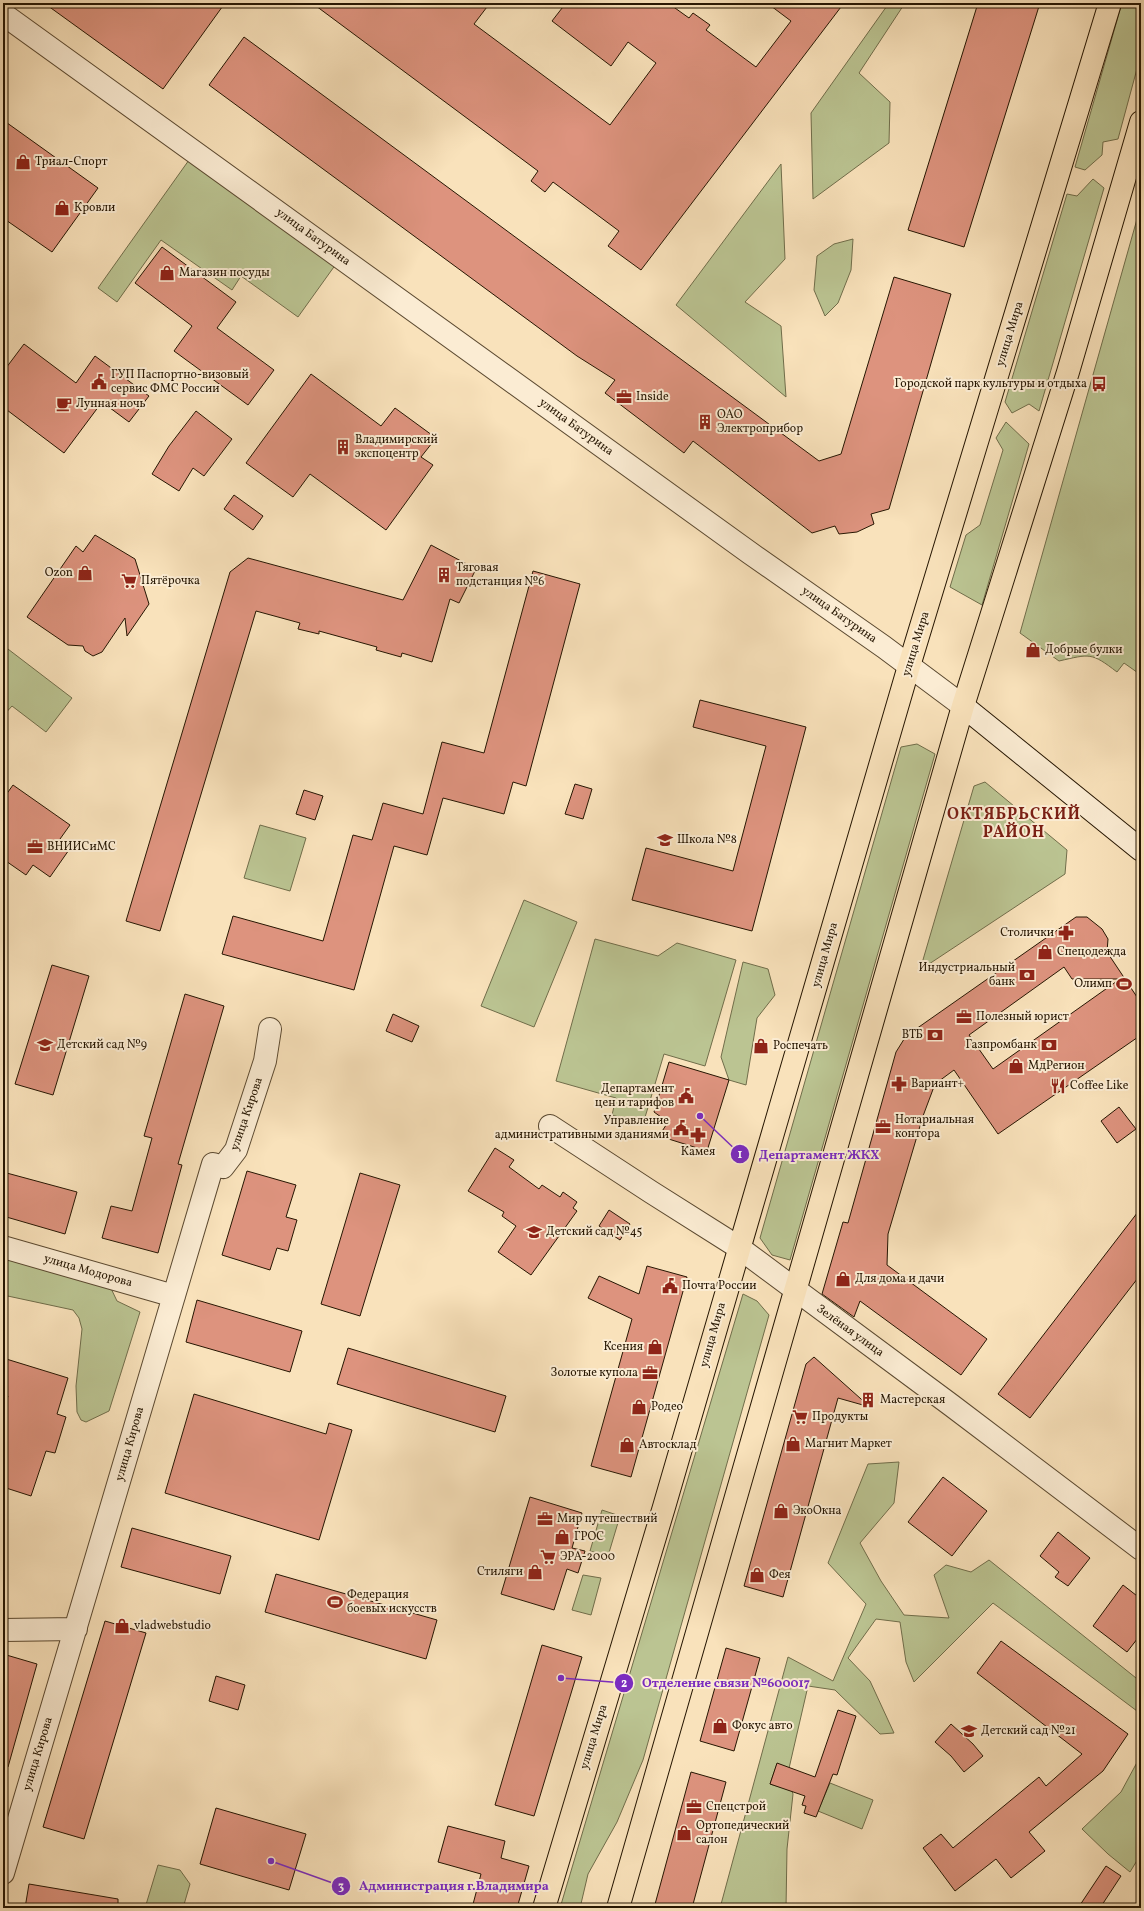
<svg xmlns="http://www.w3.org/2000/svg" width="1144" height="1911" font-family="Vollkorn,serif">
  <style>
    .green { fill: #bbc492; stroke: #706d4a; fill-rule: evenodd }
    .building { fill: #dd937e; stroke: #261602; fill-rule: evenodd }
    .lines { fill: none; stroke-linecap: round; stroke-linejoin: round }
    .minor-casing { stroke: #5b4930; stroke-width: 24 }
    .tertiary-casing { stroke: #5b4930; stroke-width: 24 }
    .secondary-casing { stroke: #261602; stroke-width: 24 }
    .primary-casing { stroke: #261602; stroke-width: 24 }
    .minor { stroke: #fbecd3; stroke-width: 22 }
    .tertiary { stroke: #fbecd3; stroke-width: 22 }
    .secondary { stroke: #fbecd3; stroke-width: 22 }
    .primary { stroke: #f9e2bb; stroke-width: 22 }
    .labels { text-anchor: middle; dominant-baseline: central; stroke-width: 4; stroke-linejoin: round; paint-order: stroke }
    .poi-label { font-size: 12px; fill: #261602; stroke: #fbecd3; text-anchor: start }
    .street-label { font-size: 12px; fill: #261602; stroke: #fbecd3 }
    .district-label { font-size: 16px; font-weight: bold; letter-spacing: 1px; fill: #7a1f14; stroke: #fbecd3 }
    .leader { fill: none; stroke: #7b2cbf; stroke-width: 1.5 }
    .callout-dot { fill: #7b2cbf; stroke: #fbecd3; stroke-width: 1.5 }
    .mark-label { font-size: 12px; text-anchor: middle; font-weight: bold; fill: #fff }
    .callout-label { font-size: 13px; text-anchor: middle; font-weight: bold; fill: #7b2cbf; stroke: #fbecd3; stroke-width: 4; stroke-linejoin: round; paint-order: stroke }
  </style>
  <rect width="100%" height="100%" fill="#f9e2bb"/>
  <filter id="stains"><feTurbulence type="fractalNoise" baseFrequency=".005" numOctaves="4"/><feColorMatrix values="0 0 0 0 .2 0 0 0 0 .09 0 0 0 0 .02 0 0 0 .5 -.17"/></filter>
  <radialGradient id="worn" r=".72"><stop offset=".6" stop-color="#630" stop-opacity="0"/><stop offset="1" stop-color="#630" stop-opacity=".3"/></radialGradient>
  <path class="green" d="M889,3H905L859,73L890,102L889,143L813,199L811,113Z
    M1122,3H1141V19L1138,30L1141,32V54L1118,139L1103,142L1102,155L1085,170L1075,167Z
    M189,160L336,264L298,317L241,276L232,290L161,240L117,302L98,288Z
    M781,164L785,259L745,302L781,326L786,397L676,305Z
    M1093,179L1104,188L1039,411L1029,404L1012,413L1005,402L1067,194L1077,196Z
    M1141,205V675L1124,663L1117,672C1091,652 1090,654 1059,661L1020,633Z
    M853,239L851,270L838,303L825,316L814,290L817,256L834,244Z
    M1006,422L1029,444L982,605L950,587L966,535L980,525L1003,450L996,438Z
    M4,646L72,698L46,732L12,706L3,716Z
    M917,744L935,754L790,1260L772,1255L760,1238L901,747Z
    M985,782L1067,850L1065,874L920,970L974,786Z
    M260,825L306,838L290,891L244,878Z
    M524,900L577,922L534,1027L481,1006Z
    M595,939L658,956L677,943L736,960L705,1066L664,1054L643,1124L612,1115L616,1098L556,1081Z
    M743,962L768,969L775,995L757,1018L746,1085L729,1080L721,1057Z
    M3,1252L107,1280L117,1301L140,1312L109,1411L86,1422L81,1420L77,1412L76,1386L82,1329L79,1318L73,1310L3,1295Z
    M743,1294L757,1301L769,1315L643,1760L617,1822L588,1874L580,1908H560Z
    M899,1462L894,1503L860,1543L881,1581L904,1615L949,1618L934,1575L946,1565L971,1572L989,1560L1141,1682V1714L993,1603L914,1682L906,1662L900,1622L876,1619L848,1658L870,1681L894,1733L880,1734L835,1690L808,1686L787,1777L793,1794L787,1849L786,1908H720L788,1657L833,1681L866,1604L828,1563L868,1464ZM777,1764L780,1787L770,1784Z
    M602,1510L620,1516L608,1556L590,1551Z
    M583,1575L601,1578L591,1615L572,1610Z
    M1141,1755V1854L1130,1872L1108,1854L1082,1829L1121,1792Z
    M830,1783L873,1800L862,1829L818,1811Z
    M158,1865L180,1870L190,1884L183,1908H145Z"/>
  <path class="building" d="M44,3H225L163,89Z
    M312,3H490L474,24L610,125L656,63L628,42L611,66L552,21L566,3H668L689,18L693,13L710,25L706,30L756,67L791,21L767,3H844L641,270L608,246L619,231L553,182L545,192L531,181L538,171Z
    M978,3H1040L964,247L908,230Z
    M244,37L819,461L841,454L894,277L951,294L889,509L871,514L874,524L857,532L839,534L835,526L812,533L693,441L684,453L605,393L615,380L577,356L209,85Z
    M3,120L98,188L52,252L3,218Z
    M162,247L236,302L217,328L274,370L248,405L174,351L192,326L135,283Z
    M24,344L76,383L95,356L149,396L129,422L102,402L64,453L3,407V372Z
    M311,374L381,426L395,408L436,438L421,457L433,465L386,530L310,474L293,497L246,463Z
    M196,411L232,439L204,476L193,468L179,491L152,474L169,446Z
    M234,495L263,516L253,530L224,509Z
    M95,535L135,559L149,604L127,636L125,618L102,652L93,656L85,651L83,646L68,645L27,617L76,546L83,552Z
    M431,545L476,569L459,603L450,599L432,662L402,653L401,657L376,650L377,647L319,631V634L298,629L300,623L256,611L160,931L126,921L230,572L248,558L403,600Z
    M533,571L580,584L526,786L513,782L504,814L443,798L427,855L394,846L354,990L222,954L233,916L323,941L353,835L372,840L383,803L423,814L442,742L484,753Z
    M700,700L806,727L752,931L632,900L646,848L733,871L766,746L693,727Z
    M575,784L592,789L583,819L565,814Z
    M13,785L70,825L60,839L71,847L50,877L33,865L26,875L3,859V799Z
    M304,790L323,796L315,820L296,814Z
    M1076,917H1087L1102,929L1108,939L1107,952L1141,1003V1035L998,1134L954,1070L935,1084L923,1116L888,1234L887,1265L987,1339L961,1375L860,1301L854,1317L822,1294L843,1222L848,1223L896,1052L906,1036ZM1064,967L1072,979H1120L993,1069L969,1035Z
    M52,965L89,976L53,1095L15,1084Z
    M185,994L224,1006L178,1164L182,1165L158,1253L102,1238L111,1206L132,1211L152,1138L144,1136Z
    M393,1014L419,1026L412,1042L386,1031Z
    M669,1062L729,1080L707,1151L659,1136L668,1122L654,1112Z
    M1119,1107L1136,1129L1117,1143L1101,1121Z
    M495,1148L514,1160L509,1167L539,1189L542,1185L560,1197L563,1192L577,1202L573,1208L577,1211L531,1275L498,1252L516,1226L502,1216L504,1212L468,1191Z
    M247,1171L296,1185L286,1217L297,1220L288,1251L277,1248L270,1270L222,1255Z
    M3,1172L77,1192L65,1234L3,1216Z
    M360,1173L400,1185L360,1316L321,1304Z
    M1141,1208V1274L1030,1418L998,1394Z
    M609,1210L630,1224L620,1240L599,1226Z
    M647,1266L687,1277L631,1477L591,1466L632,1319L588,1298L599,1276L639,1294Z
    M197,1300L302,1331L290,1372L186,1342Z
    M348,1348L506,1396L495,1432L337,1384Z
    M814,1357L870,1407L838,1398L783,1597L744,1586L806,1364Z
    M3,1358L68,1378L57,1414L66,1417L55,1453L46,1451L31,1496L3,1487V1413L8,1396L3,1395Z
    M194,1394L326,1434L329,1423L352,1430L319,1540L165,1493Z
    M943,1477L987,1511L952,1556L908,1522Z
    M530,1497L582,1513L572,1548L585,1551L578,1573L567,1569L554,1610L501,1594Z
    M132,1528L231,1556L220,1594L121,1567Z
    M1058,1532L1090,1558L1068,1586L1055,1577L1059,1572L1040,1556Z
    M276,1574L437,1620L426,1659L265,1612Z
    M1123,1585L1141,1599V1634L1127,1652L1093,1626Z
    M105,1621L146,1633L84,1839L43,1827Z
    M1001,1641L1128,1734L1103,1771L1029,1832L1045,1851L1011,1878L996,1859L955,1891L923,1848L941,1834L953,1848L1039,1777L1046,1786L1082,1754L977,1673Z
    M542,1645L582,1657L534,1816L495,1805Z
    M726,1648L760,1658L734,1751L700,1741Z
    M3,1654L37,1664L8,1767H3Z
    M216,1676L245,1685L238,1710L209,1701Z
    M838,1710L856,1716L837,1775L833,1774L816,1817L804,1813L806,1806L802,1805L805,1796L770,1784L777,1763L815,1777Z
    M951,1724L973,1744L983,1756L964,1772L951,1756L935,1742Z
    M691,1772L726,1782L692,1908H654Z
    M216,1808L306,1834L289,1890L200,1864Z
    M448,1826L505,1841L501,1858L529,1866L517,1908H472L481,1874L438,1862Z
    M1106,1866L1121,1876L1100,1908H1078Z
    M29,1884L118,1899V1908H25Z"/>
  <g class="lines">
    <defs>
      <path id="minor" d="M550,1126L651,1192L738,1247L951,1405L1141,1549
        M3,1247L174,1296
        M3,1630L76,1629
        M3,1873L213,1164L223,1167L236,1150L265,1061L270,1029"/>
      <path id="tertiary" d="M3,14L750,553L884,647L963,706"/>
      <path id="secondary" d="M963,706L1141,850"/>
      <path id="primary" d="M544,1908L664,1507L909,666L1110,3
        M618,1908L963,706L1068,372L1141,122"/>
    </defs>
    <use href="#minor" class="minor-casing"/>
    <use href="#tertiary" class="tertiary-casing"/>
    <use href="#secondary" class="secondary-casing"/>
    <use href="#primary" class="primary-casing"/>
    <use href="#minor" class="minor"/>
    <use href="#tertiary" class="tertiary"/>
    <use href="#secondary" class="secondary"/>
    <use href="#primary" class="primary"/>
  </g>
  <defs>
    <symbol id="shop-bare" viewBox="-9 -9 18 18"><path d="M-5-2.5h2.3a2.7 3.5 0 0 1 5.4 0H5L5.5 6h-11ZM-1.5-2.5h3a1.5 2.3 0 0 0-3 0Z" fill="#8f2418" stroke="#fbecd3" stroke-width="2.5" paint-order="stroke"/></symbol>
    <symbol id="civic-bare" viewBox="-9 -9 18 18"><path d="M-.6-6.5H3V-4.5H.6V-3L4-1V1h2V6H-6V1h2V-1L-.6-3ZM-1.2 2.5V6h2.4V2.5Z" fill="#8f2418" stroke="#fbecd3" stroke-width="2.5" paint-order="stroke"/></symbol>
    <symbol id="bus-bare" viewBox="-9 -9 18 18"><path d="M-5-6H5V4H4V6H2V4H-2V6H-4V4H-5ZM-3.5-4V0h7V-4ZM-3.5 1.2v1.5H-2V1.2ZM2 1.2v1.5H3.5V1.2Z" fill="#8f2418" stroke="#fbecd3" stroke-width="2.5" paint-order="stroke"/></symbol>
    <symbol id="office-bare" viewBox="-9 -9 18 18"><path d="M-6-3h4V-5.5h4V-3h4V5H-6ZM-1-4.5V-3h2v-1.5ZM-6 0V1H6V0Z" fill="#8f2418" stroke="#fbecd3" stroke-width="2.5" paint-order="stroke"/></symbol>
    <symbol id="cafe-bare" viewBox="-9 -9 18 18"><path d="M-5.5-4.5H6V0H3Q3 3.5 0 3.5H-2.5Q-5.5 3.5-5.5 0ZM3-3.2v2h1.7v-2ZM-6 4.5H4V6H-6Z" fill="#8f2418" stroke="#fbecd3" stroke-width="2.5" paint-order="stroke"/></symbol>
    <symbol id="building-bare" viewBox="-9 -9 18 18"><path d="M-4-6H4V6H1V3H-1V6H-4ZM-2.5-4.3h1.7v1.8h-1.7ZM.8-4.3h1.7v1.8H.8ZM-2.5-1h1.7V.8h-1.7ZM.8-1h1.7V.8H.8Z" fill="#8f2418" stroke="#fbecd3" stroke-width="2.5" paint-order="stroke"/></symbol>
    <symbol id="supermarket-bare" viewBox="-9 -9 18 18"><path d="M-6-5.5h2.5l.6 2H6L4.5 2H-2.5L-4.4-4H-6ZM-1.5 3.2a1.3 1.3 0 1 0 .1 0ZM3 3.2a1.3 1.3 0 1 0 .1 0Z" fill="#8f2418" stroke="#fbecd3" stroke-width="2.5" paint-order="stroke"/></symbol>
    <symbol id="school-bare" viewBox="-9 -9 18 18"><path d="M0-5L7-2L0 1L-7-2ZM-4 1L0 2.5L4 1V4Q0 6-4 4Z" fill="#8f2418" stroke="#fbecd3" stroke-width="2.5" paint-order="stroke"/></symbol>
    <symbol id="pharmacy-bare" viewBox="-9 -9 18 18"><path d="M-2-6h4v4h4v4h-4v4h-4v-4h-4v-4h4Z" fill="#8f2418" stroke="#fbecd3" stroke-width="2.5" paint-order="stroke"/></symbol>
    <symbol id="bank-bare" viewBox="-9 -9 18 18"><path d="M-6-4H6V4H-6ZM0-2.3a2.3 2.3 0 1 0 0 4.6a2.3 2.3 0 1 0 0-4.6Z" fill="#8f2418" stroke="#fbecd3" stroke-width="2.5" paint-order="stroke"/></symbol>
    <symbol id="stadium-bare" viewBox="-9 -9 18 18"><path d="M0-5a6.5 5 0 1 0 0 10a6.5 5 0 1 0 0-10ZM-3.5-1.8h7v3.6h-7Z" fill="#8f2418" stroke="#fbecd3" stroke-width="2.5" paint-order="stroke"/></symbol>
    <symbol id="restaurant-bare" viewBox="-9 -9 18 18"><path d="M-5-6h1v4h1v-4h1v4h1v-4h1v5L-1.5 .5V6h-2V.5L-5-1ZM5-6V6H3V1.5H1.5Q1.5-4 5-6Z" fill="#8f2418" stroke="#fbecd3" stroke-width="2.5" paint-order="stroke"/></symbol>
  </defs>
  <g fill-rule="evenodd">
    <use href="#shop-bare" x="12" y="151" width="22" height="22"/>
    <use href="#shop-bare" x="51" y="197" width="22" height="22"/>
    <use href="#shop-bare" x="156" y="262" width="22" height="22"/>
    <use href="#civic-bare" x="88" y="371" width="22" height="22"/>
    <use href="#bus-bare" x="1088" y="373" width="22" height="22"/>
    <use href="#office-bare" x="613" y="386" width="22" height="22"/>
    <use href="#cafe-bare" x="53" y="393" width="22" height="22"/>
    <use href="#building-bare" x="694" y="411" width="22" height="22"/>
    <use href="#building-bare" x="332" y="436" width="22" height="22"/>
    <use href="#shop-bare" x="74" y="562" width="22" height="22"/>
    <use href="#building-bare" x="433" y="564" width="22" height="22"/>
    <use href="#supermarket-bare" x="118" y="570" width="22" height="22"/>
    <use href="#shop-bare" x="1022" y="639" width="22" height="22"/>
    <use href="#school-bare" x="654" y="829" width="22" height="22"/>
    <use href="#office-bare" x="24" y="836" width="22" height="22"/>
    <use href="#pharmacy-bare" x="1055" y="922" width="22" height="22"/>
    <use href="#shop-bare" x="1034" y="941" width="22" height="22"/>
    <use href="#bank-bare" x="1016" y="964" width="22" height="22"/>
    <use href="#stadium-bare" x="1113" y="973" width="22" height="22"/>
    <use href="#office-bare" x="953" y="1006" width="22" height="22"/>
    <use href="#bank-bare" x="924" y="1024" width="22" height="22"/>
    <use href="#school-bare" x="34" y="1034" width="22" height="22"/>
    <use href="#bank-bare" x="1038" y="1034" width="22" height="22"/>
    <use href="#shop-bare" x="750" y="1035" width="22" height="22"/>
    <use href="#shop-bare" x="1005" y="1055" width="22" height="22"/>
    <use href="#pharmacy-bare" x="888" y="1073" width="22" height="22"/>
    <use href="#restaurant-bare" x="1047" y="1075" width="22" height="22"/>
    <use href="#civic-bare" x="675" y="1085" width="22" height="22"/>
    <use href="#office-bare" x="872" y="1116" width="22" height="22"/>
    <use href="#civic-bare" x="670" y="1117" width="22" height="22"/>
    <use href="#pharmacy-bare" x="687" y="1124" width="22" height="22"/>
    <use href="#school-bare" x="523" y="1221" width="22" height="22"/>
    <use href="#shop-bare" x="832" y="1268" width="22" height="22"/>
    <use href="#civic-bare" x="659" y="1275" width="22" height="22"/>
    <use href="#shop-bare" x="644" y="1336" width="22" height="22"/>
    <use href="#office-bare" x="639" y="1362" width="22" height="22"/>
    <use href="#building-bare" x="857" y="1389" width="22" height="22"/>
    <use href="#shop-bare" x="628" y="1396" width="22" height="22"/>
    <use href="#supermarket-bare" x="789" y="1406" width="22" height="22"/>
    <use href="#shop-bare" x="782" y="1433" width="22" height="22"/>
    <use href="#shop-bare" x="616" y="1434" width="22" height="22"/>
    <use href="#shop-bare" x="770" y="1500" width="22" height="22"/>
    <use href="#office-bare" x="534" y="1508" width="22" height="22"/>
    <use href="#shop-bare" x="551" y="1526" width="22" height="22"/>
    <use href="#supermarket-bare" x="537" y="1546" width="22" height="22"/>
    <use href="#shop-bare" x="524" y="1561" width="22" height="22"/>
    <use href="#shop-bare" x="746" y="1564" width="22" height="22"/>
    <use href="#stadium-bare" x="324" y="1591" width="22" height="22"/>
    <use href="#shop-bare" x="111" y="1615" width="22" height="22"/>
    <use href="#shop-bare" x="709" y="1715" width="22" height="22"/>
    <use href="#school-bare" x="958" y="1720" width="22" height="22"/>
    <use href="#office-bare" x="683" y="1796" width="22" height="22"/>
    <use href="#shop-bare" x="673" y="1822" width="22" height="22"/>
  </g>
  <g class="labels">
    <g class="poi-label">
      <text x="35" y="162">Триал-Спорт</text>
      <text x="74" y="208">Кровли</text>
      <text x="179" y="273">Магазин посуды</text>
      <text x="111" y="375">ГУП Паспортно-визовый<tspan x="111" dy="14">сервис ФМС России</tspan></text>
      <text x="1087" y="384" text-anchor="end">Городской парк культуры и отдыха</text>
      <text x="636" y="397">Inside</text>
      <text x="76" y="404">Лунная ночь</text>
      <text x="717" y="415">ОАО<tspan x="717" dy="14">Электроприбор</tspan></text>
      <text x="355" y="440">Владимирский<tspan x="355" dy="14">экспоцентр</tspan></text>
      <text x="456" y="568">Тяговая<tspan x="456" dy="14">подстанция №6</tspan></text>
      <text x="73" y="573" text-anchor="end">Ozon</text>
      <text x="141" y="581">Пятёрочка</text>
      <text x="1045" y="650">Добрые булки</text>
      <text x="677" y="840">Школа №8</text>
      <text x="47" y="847">ВНИИСиМС</text>
      <text x="1054" y="933" text-anchor="end">Столички</text>
      <text x="1057" y="952">Спецодежда</text>
      <text x="1015" y="968" text-anchor="end">Индустриальный<tspan x="1015" dy="14">банк</tspan></text>
      <text x="1112" y="984" text-anchor="end">Олимп</text>
      <text x="976" y="1017">Полезный юрист</text>
      <text x="923" y="1035" text-anchor="end">ВТБ</text>
      <text x="57" y="1045">Детский сад №9</text>
      <text x="1037" y="1045" text-anchor="end">Газпромбанк</text>
      <text x="773" y="1046">Роспечать</text>
      <text x="1028" y="1066">МдРегион</text>
      <text x="911" y="1084">Вариант+</text>
      <text x="1070" y="1086">Coffee Like</text>
      <text x="674" y="1089" text-anchor="end">Департамент<tspan x="674" dy="14">цен и тарифов</tspan></text>
      <text x="895" y="1120">Нотариальная<tspan x="895" dy="14">контора</tspan></text>
      <text x="669" y="1121" text-anchor="end">Управление<tspan x="669" dy="14">административными зданиями</tspan></text>
      <text x="698" y="1152" text-anchor="middle">Камея</text>
      <text x="546" y="1232">Детский сад №45</text>
      <text x="855" y="1279">Для дома и дачи</text>
      <text x="682" y="1286">Почта России</text>
      <text x="643" y="1347" text-anchor="end">Ксения</text>
      <text x="638" y="1373" text-anchor="end">Золотые купола</text>
      <text x="880" y="1400">Мастерская</text>
      <text x="651" y="1407">Родео</text>
      <text x="812" y="1417">Продукты</text>
      <text x="805" y="1444">Магнит Маркет</text>
      <text x="639" y="1445">Автосклад</text>
      <text x="793" y="1511">ЭкоОкна</text>
      <text x="557" y="1519">Мир путешествий</text>
      <text x="574" y="1537">ГРОС</text>
      <text x="560" y="1557">ЭРА-2000</text>
      <text x="523" y="1572" text-anchor="end">Стиляги</text>
      <text x="769" y="1575">Фея</text>
      <text x="347" y="1595">Федерация<tspan x="347" dy="14">боевых искусств</tspan></text>
      <text x="134" y="1626">vladwebstudio</text>
      <text x="732" y="1726">Фокус авто</text>
      <text x="981" y="1731">Детский сад №21</text>
      <text x="706" y="1807">Спецстрой</text>
      <text x="696" y="1826">Ортопедический<tspan x="696" dy="14">салон</tspan></text>
    </g>
    <g class="street-label">
      <text transform="translate(313 237) rotate(36)">улица Батурина</text>
      <text transform="translate(1010 334) rotate(-73)">улица Мира</text>
      <text transform="translate(576 427) rotate(36)">улица Батурина</text>
      <text transform="translate(839 615) rotate(35)">улица Батурина</text>
      <text transform="translate(916 644) rotate(-73)">улица Мира</text>
      <text transform="translate(825 955) rotate(-74)">улица Мира</text>
      <text transform="translate(247 1114) rotate(-71)">улица Кирова</text>
      <text transform="translate(88 1271) rotate(16)">улица Модорова</text>
      <text transform="translate(850 1331) rotate(36)">Зелёная улица</text>
      <text transform="translate(713 1335) rotate(-74)">улица Мира</text>
      <text transform="translate(130 1444) rotate(-74)">улица Кирова</text>
      <text transform="translate(594 1737) rotate(-73)">улица Мира</text>
      <text transform="translate(38 1754) rotate(-73)">улица Кирова</text>
    </g>
    <g class="district-label">
      <text x="1014" y="815">ОКТЯБРЬСКИЙ<tspan x="1014" dy="18">РАЙОН</tspan></text>
    </g>
  </g>
  <path class="leader" d="M700 1116L740 1154M561 1678L624 1683M271 1861L341 1886"/>
  <g class="callout-dot">
    <circle cx="700" cy="1116" r="4"/>
    <circle cx="561" cy="1678" r="4"/>
    <circle cx="271" cy="1861" r="4"/>
    <circle cx="740" cy="1154" r="10"/>
    <circle cx="624" cy="1683" r="10"/>
    <circle cx="341" cy="1886" r="10"/>
  </g>
  <g class="mark-label">
    <text x="740" y="1158">1</text>
    <text x="624" y="1687">2</text>
    <text x="341" y="1890">3</text>
  </g>
  <g class="callout-label">
    <text x="819" y="1159">Департамент ЖКХ</text>
    <text x="726" y="1687">Отделение связи №600017</text>
    <text x="454" y="1890">Администрация г.Владимира</text>
  </g>
  <rect width="1144" height="1911" fill="none" stroke="#f9e2bb" stroke-width="16"/>
  <rect x="4" y="4" width="1136" height="1903" fill="none" stroke="#261602" stroke-width="2"/>
  <rect x="8" y="8" width="1128" height="1895" fill="none" stroke="#261602"/>
  <rect width="100%" height="100%" filter="url(#stains)"/>
  <rect width="100%" height="100%" fill="url(#worn)"/>
</svg>
